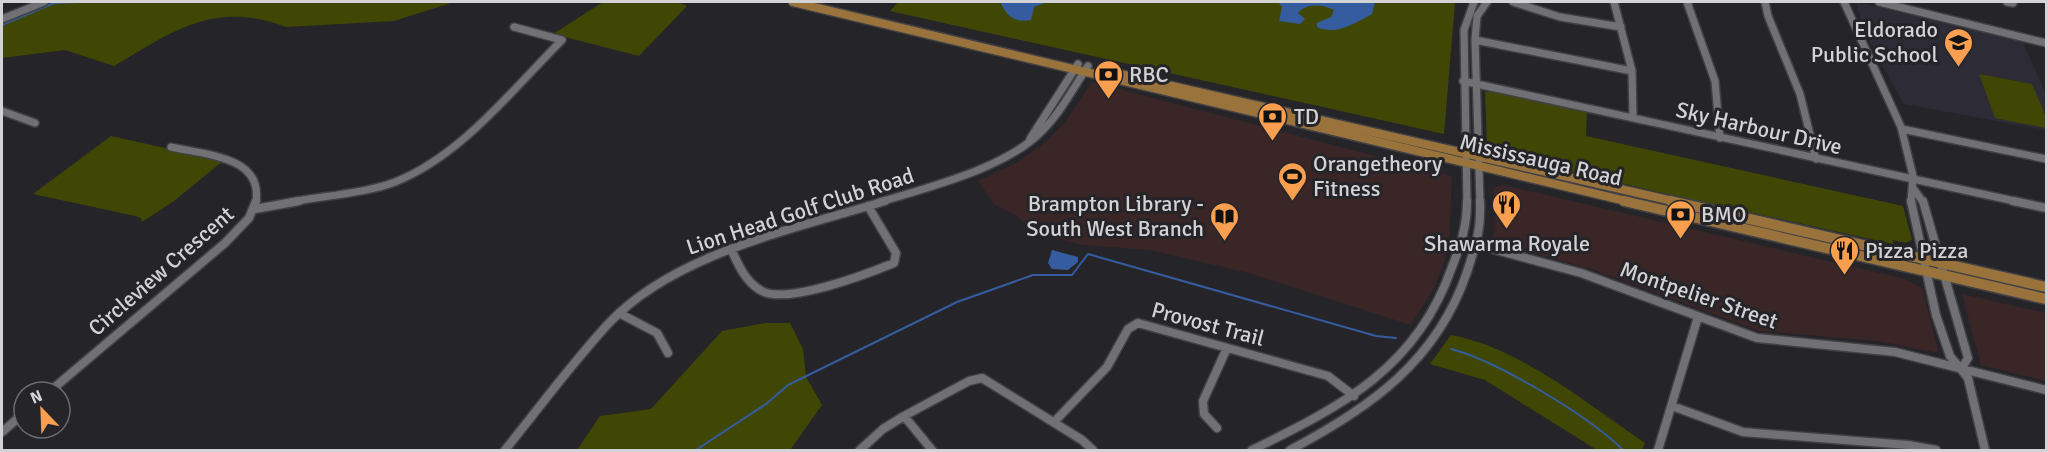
<svg xmlns="http://www.w3.org/2000/svg" width="2048" height="452" font-family="Signika,sans-serif">
  <style>
    .commercial { fill: #3a2627 }
    .built { fill: #2d2c36 }
    .green { fill: #404704 }
    .water { fill: #345c9f }
    .lines { fill: none; stroke-linecap: round; stroke-linejoin: round }
    .stream { stroke: #345c9f; stroke-width: 2 }
    .minor-far1-casing { stroke: #414145; stroke-width: 10 }
    .minor-casing { stroke: #414145; stroke-width: 11 }
    .major-far1-casing { stroke: #414145; stroke-width: 11 }
    .major-casing { stroke: #414145; stroke-width: 13 }
    .minor-far1 { stroke: #707075; stroke-width: 7 }
    .minor { stroke: #707075; stroke-width: 8 }
    .major-far1 { stroke: #99733b; stroke-width: 8 }
    .major { stroke: #99733b; stroke-width: 10 }
    .labels { text-anchor: middle; dominant-baseline: central; stroke-width: 6; stroke-linejoin: round; paint-order: stroke }
    .poi-label { font-size: 22px; fill: #d3d3d6; stroke: #252529; text-anchor: start }
    .street-label { font-size: 22px; fill: #d3d3d6; stroke: #252529 }
  </style>
  <rect width="100%" height="100%" fill="#252529"/>
  <path class="commercial" d="M1092,82L1452,176L1449,243L1443,265L1434,288L1411,325L1249,273L1150,250L1083,245L1038,234L1017,216L994,204L978,181L1016,163L1046,142L1065,122Z
    M1504,185L1905,279L1922,288L1939,353L1878,341L1760,331L1591,269L1492,242L1495,227L1493,188Z
    M1962,294L2046,313V381L1981,365Z"/>
  <path class="built" d="M1856,2L2022,41L2046,94V130L1904,104L1864,31Z"/>
  <path class="green" d="M54,2H454L394,21L286,27C215,0 173,31 114,66L65,50L2,58V26Z
    M603,2H678L687,6L639,56L553,34Z
    M898,2H1455L1444,134L890,11Z
    M1979,74L2032,84L2046,117V128L1995,118Z
    M1492,91L1587,110L1586,136L1903,206L1912,240L1905,243L1893,240V244L1662,193L1500,154L1487,145L1485,92Z
    M111,136L223,161L174,201L142,222L141,218L135,216L33,194Z
    M765,323H790L803,349L806,377L822,405L790,450H577L600,416L651,409L722,331Z
    M1451,335C1519,347 1589,405 1645,443L1642,450H1597L1485,380L1430,364Z"/>
  <path class="water" d="M1000,2H1047L1034,7L1031,20C1014,23 1007,16 1000,2Z
    M1278,2H1375L1372,14C1355,23 1337,36 1317,27V23L1331,17L1334,10C1323,4 1306,3 1298,13L1305,19L1300,24L1279,21L1282,7Z
    M1052,250L1078,257V262L1068,270L1052,269L1048,263Z"/>
  <g class="lines">
    <path class="stream" d="M2,25L54,3L78,2
      M1451,349C1497,361 1589,416 1623,450
      M696,450L766,404L788,385L957,302L1033,275H1072L1088,254L1376,336L1396,338"/>
    <defs>
      <path id="minor-far1" d="M1513,2L1560,17L1621,27
        M1614,2L1632,71L1633,118
        M1687,2L1715,81L1720,138
        M1765,2L1768,16L1800,94L1816,159
        M1844,2L1901,127L1913,176L1911,202
        M1879,2L2046,43
        M2007,2L2013,3
        M2,19L44,2
        M1475,40L1632,71
        M1463,81L2019,202
        M2,111L35,123
        M1902,129L2046,159
        M1030,139L1078,64
        M171,147C205,155 263,156 256,202
        M1913,188L1923,202
        M291,202C322,196 367,193 395,182C461,156 512,90 562,40L514,27
        M880,202C929,187 1007,168 1043,130C1061,112 1074,87 1088,66
        M1467,202L1464,30L1474,2
        M1480,202L1475,40L1477,16L1487,2"/>
      <path id="minor" d="M1911,201L1936,315L1950,356L1968,378L1985,450
        M1923,201L1968,358L1962,368
        M2013,201L2046,208
        M255,209L299,201
        M1463,241L1581,273L1757,338L1895,352L2046,390
        M731,249C738,264 745,281 760,290C784,306 867,274 894,263L896,253L868,206
        M619,313L657,333L668,353
        M49,392L225,243L249,218L256,201
        M1672,406L1743,432L1908,445L1936,450
        M1054,422L1107,367L1128,329L1138,323L1328,376L1354,396
        M1217,428L1204,414L1203,401L1227,348
        M2,432L24,413
        M505,450C539,408 572,363 609,323C675,253 795,229 885,201
        M860,450L883,429L904,416
        M932,450L904,416L969,381L982,378L1082,440L1093,450
        M1252,450C1342,406 1417,368 1452,267C1461,244 1467,226 1467,201
        M1290,450C1370,408 1437,361 1467,272C1476,244 1481,231 1480,201
        M1658,450L1698,317"/>
      <path id="major-far1" d="M793,2L1630,202
        M1120,74L1677,202"/>
      <path id="major" d="M1624,201L2046,299
        M1671,201L2046,287"/>
    </defs>
    <use href="#minor-far1" class="minor-far1-casing"/>
    <use href="#minor" class="minor-casing"/>
    <use href="#major-far1" class="major-far1-casing"/>
    <use href="#major" class="major-casing"/>
    <use href="#minor-far1" class="minor-far1"/>
    <use href="#minor" class="minor"/>
    <use href="#major-far1" class="major-far1"/>
    <use href="#major" class="major"/>
  </g>
  <defs>
    <symbol id="school-pin" viewBox="-11 -11 22 30"><path d="M0 17L-7.5 6A9.5 9.5 0 1 1 7.5 6Z" fill="#fa9f4f" stroke="#252529"/><path d="M0-5L7-2L0 1L-7-2ZM-4 1L0 2.5L4 1V4Q0 6-4 4Z" fill="#111"/></symbol>
    <symbol id="bank-pin" viewBox="-11 -11 22 30"><path d="M0 17L-7.5 6A9.5 9.5 0 1 1 7.5 6Z" fill="#fa9f4f" stroke="#252529"/><path d="M-6-4H6V4H-6ZM0-2.3a2.3 2.3 0 1 0 0 4.6a2.3 2.3 0 1 0 0-4.6Z" fill="#111"/></symbol>
    <symbol id="stadium-pin" viewBox="-11 -11 22 30"><path d="M0 17L-7.5 6A9.5 9.5 0 1 1 7.5 6Z" fill="#fa9f4f" stroke="#252529"/><path d="M0-5a6.5 5 0 1 0 0 10a6.5 5 0 1 0 0-10ZM-3.5-1.8h7v3.6h-7Z" fill="#111"/></symbol>
    <symbol id="restaurant-pin" viewBox="-11 -11 22 30"><path d="M0 17L-7.5 6A9.5 9.5 0 1 1 7.5 6Z" fill="#fa9f4f" stroke="#252529"/><path d="M-5-6h1v4h1v-4h1v4h1v-4h1v5L-1.5 .5V6h-2V.5L-5-1ZM5-6V6H3V1.5H1.5Q1.5-4 5-6Z" fill="#111"/></symbol>
    <symbol id="library-pin" viewBox="-11 -11 22 30"><path d="M0 17L-7.5 6A9.5 9.5 0 1 1 7.5 6Z" fill="#fa9f4f" stroke="#252529"/><path d="M-6-4Q-3-5.5-.7-3.5V5Q-3 3-6 4ZM6-4Q3-5.5 .7-3.5V5Q3 3 6 4Z" fill="#111"/></symbol>
  </defs>
  <g fill-rule="evenodd">
    <use href="#school-pin" x="1942" y="26" width="33" height="45"/>
    <use href="#bank-pin" x="1092" y="58" width="33" height="45"/>
    <use href="#bank-pin" x="1256" y="100" width="33" height="45"/>
    <use href="#stadium-pin" x="1276" y="160" width="33" height="45"/>
    <use href="#restaurant-pin" x="1490" y="188" width="33" height="45"/>
    <use href="#bank-pin" x="1664" y="198" width="33" height="45"/>
    <use href="#library-pin" x="1208" y="200" width="33" height="45"/>
    <use href="#restaurant-pin" x="1828" y="234" width="33" height="45"/>
  </g>
  <g class="labels">
    <g class="poi-label">
      <text x="1938" y="29" text-anchor="end">Eldorado<tspan x="1938" dy="25">Public School</tspan></text>
      <text x="1129" y="74">RBC</text>
      <text x="1294" y="116">TD</text>
      <text x="1313" y="163">Orangetheory<tspan x="1313" dy="25">Fitness</tspan></text>
      <text x="1204" y="203" text-anchor="end">Brampton Library -<tspan x="1204" dy="25">South West Branch</tspan></text>
      <text x="1701" y="214">BMO</text>
      <text x="1507" y="243" text-anchor="middle">Shawarma Royale</text>
      <text x="1865" y="250">Pizza Pizza</text>
    </g>
    <g class="street-label">
      <text transform="translate(1759 128) rotate(13)">Sky Harbour Drive</text>
      <text transform="translate(1541 160) rotate(13)">Mississauga Road</text>
      <text transform="translate(800 211) rotate(-18)">Lion Head Golf Club Road</text>
      <text transform="translate(161 271) rotate(-41)">Circleview Crescent</text>
      <text transform="translate(1699 295) rotate(19)">Montpelier Street</text>
      <text transform="translate(1208 324) rotate(15)">Provost Trail</text>
    </g>
  </g>
  <rect width="2048" height="452" fill="none" stroke="#d3d3d6" stroke-width="6"/>
  <g transform="translate(42 410) rotate(337)"><circle r="28" fill="#252529" stroke="#6b6b6e" stroke-width="1.5"/>
  <path d="M0-4.5L10 22L0 15L-10 22Z" fill="#fa9f4f"/>
  <text y="-9" font-size="16" font-weight="bold" text-anchor="middle" fill="#d3d3d6">N</text>
  </g>
</svg>
